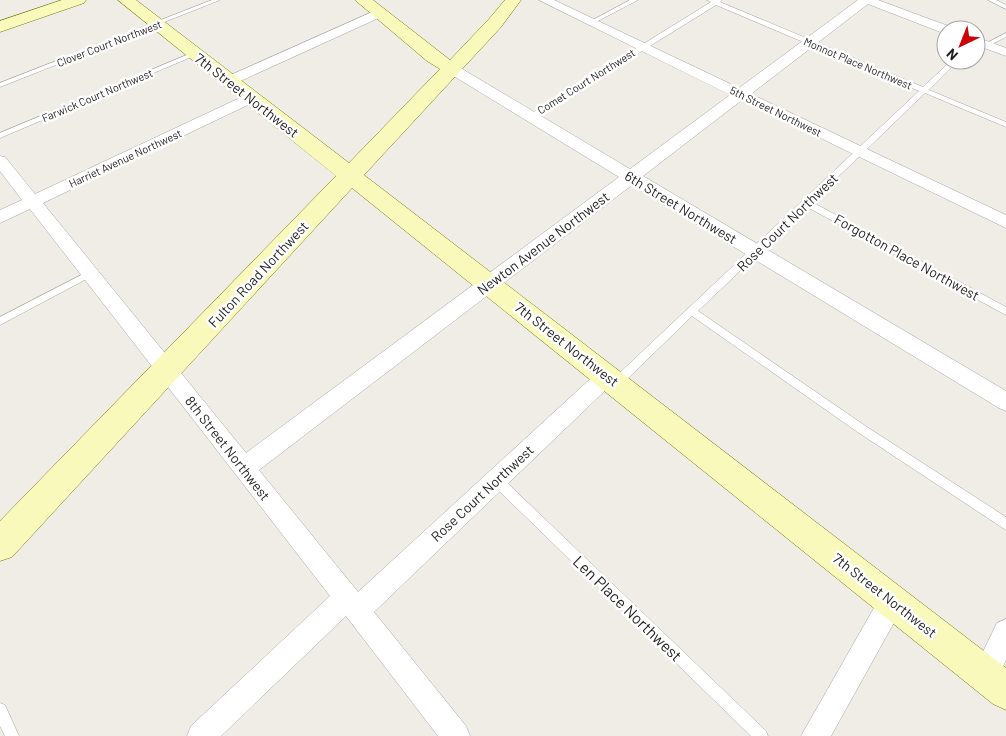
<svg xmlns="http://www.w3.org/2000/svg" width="1006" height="736" font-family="Barlow,sans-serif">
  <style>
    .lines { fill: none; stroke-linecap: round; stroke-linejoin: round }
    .lane-casing { stroke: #a6a6a6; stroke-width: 1 }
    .street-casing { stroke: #a6a6a6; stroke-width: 1 }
    .secondary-casing { stroke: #6e7705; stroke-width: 1 }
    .lane { fill: #fff; fill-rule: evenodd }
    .street { fill: #fff; fill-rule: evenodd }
    .secondary { fill: #f8f9ba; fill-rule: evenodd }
    .labels { text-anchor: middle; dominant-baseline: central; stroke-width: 5; stroke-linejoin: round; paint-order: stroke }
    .far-street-label { font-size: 11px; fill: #1f1f1f; stroke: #fff }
    .street-label { font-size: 14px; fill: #1f1f1f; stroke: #fff }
    .near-street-label { font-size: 16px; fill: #1f1f1f; stroke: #fff }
  </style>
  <rect width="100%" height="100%" fill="#f0ece6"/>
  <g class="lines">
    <defs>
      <path id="lane" d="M212,0H220L0,87V83Z
        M630,0H638L594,23L589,22Z
        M707,0H722L720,2L923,87L952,60H959L929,90L1006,122V127L925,93L812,202L1006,307V315L807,207L698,311L867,427L1006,517V530L859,433L692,316L620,386L616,387L612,386L611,383L612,380L919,91L716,5L534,118L527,116L711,2Z
        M988,0H996L1006,5V9Z
        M1006,33V37L988,46L983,45Z
        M194,52L197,54L196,55L0,138V133Z
        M91,270L95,273L94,275L0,325V317Z
        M496,475L500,476L766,731L768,736H751L492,484L490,480L492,476Z
        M0,703L5,705L19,736H5L0,726Z"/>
      <path id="street" d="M539,0H554L739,88L858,0H878L951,27L953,30H946V33H943L868,4L751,94L1006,215V228L742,100L643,176L1006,391V411L999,408L632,185L259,470L358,592L600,370L607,367L614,370L617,376L614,382L374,612L466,726L470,736H438L346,616L221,736H187L191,726L330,596L30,209L0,223V210L22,200L0,171V156L5,157L35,194L246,95H256L258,98L256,101L43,203L246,453L619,177L447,72L445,69L447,66H457L630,169L730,95Z
        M379,9L385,13L383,16L234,84L229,85L222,81L224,78Z
        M976,37L1006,48V56L976,45Z
        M892,588L901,592L905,601L901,610L831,736H801L883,592Z
        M1006,619V660L995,684L985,687L975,684L972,674L997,623Z"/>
      <path id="secondary" d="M62,0H86L84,3L0,32V21Z
        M118,0H136L349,163L440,69L427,61L355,0H373L450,60L489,19L505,0H521L501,27L364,175L1006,668V710L993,704L352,188L12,557L0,561V521L336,176Z"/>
    </defs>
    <use href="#lane" class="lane-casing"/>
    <use href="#street" class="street-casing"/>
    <use href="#secondary" class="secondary-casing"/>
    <use href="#lane" class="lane"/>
    <use href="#street" class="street"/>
    <use href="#secondary" class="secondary"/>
  </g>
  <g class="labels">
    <g class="far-street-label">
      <text transform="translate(109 43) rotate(-21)">Clover Court Northwest</text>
      <text transform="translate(858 63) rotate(23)">Monnot Place Northwest</text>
      <text transform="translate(586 81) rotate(-32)">Comet Court Northwest</text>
      <text transform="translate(97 95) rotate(-23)">Farwick Court Northwest</text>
      <text transform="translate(776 111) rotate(26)">5th Street Northwest</text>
      <text transform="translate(125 158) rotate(-25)">Harriet Avenue Northwest</text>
    </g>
    <g class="street-label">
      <text transform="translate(247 95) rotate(38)">7th Street Northwest</text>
      <text transform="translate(681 207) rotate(31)">6th Street Northwest</text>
      <text transform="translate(787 222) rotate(-44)">Rose Court Northwest</text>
      <text transform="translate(543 243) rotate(-37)">Newton Avenue Northwest</text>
      <text transform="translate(907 257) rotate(29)">Forgotton Place Northwest</text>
      <text transform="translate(258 274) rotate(-47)">Fulton Road Northwest</text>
      <text transform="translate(567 344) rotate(38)">7th Street Northwest</text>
      <text transform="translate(228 448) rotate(52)">8th Street Northwest</text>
      <text transform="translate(482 493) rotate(-43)">Rose Court Northwest</text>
      <text transform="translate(885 595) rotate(38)">7th Street Northwest</text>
    </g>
    <g class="near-street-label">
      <text transform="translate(628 608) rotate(44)">Len Place Northwest</text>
    </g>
  </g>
  <g transform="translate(961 45) rotate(223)"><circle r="24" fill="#ffffff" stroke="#a5a5a5"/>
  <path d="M0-4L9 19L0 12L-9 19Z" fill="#cd0108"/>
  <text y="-8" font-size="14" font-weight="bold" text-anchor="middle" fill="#1f1f1f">N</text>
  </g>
</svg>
